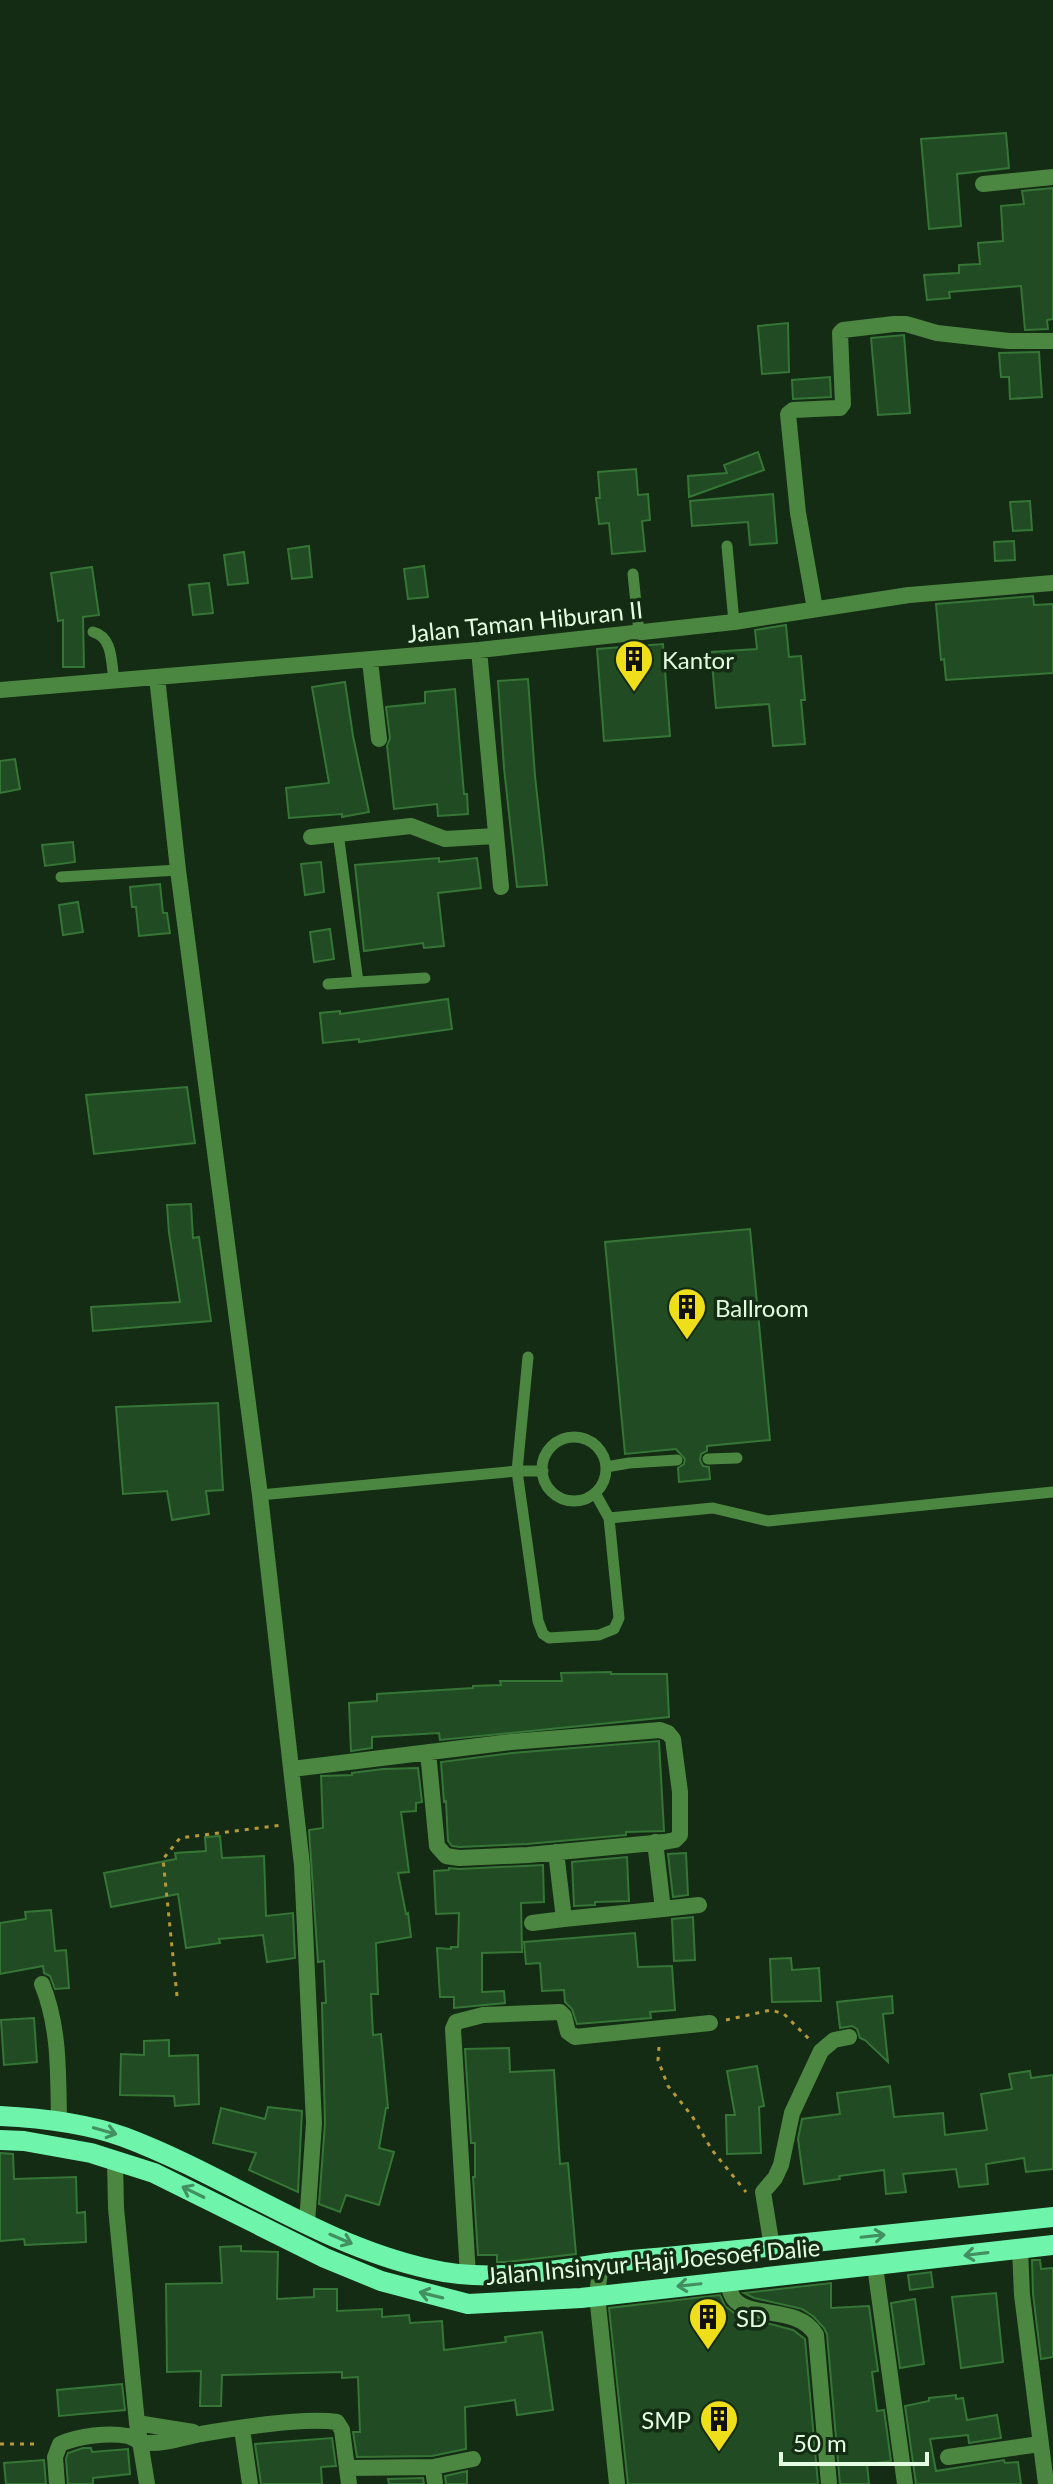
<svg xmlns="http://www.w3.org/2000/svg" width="1053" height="2484" font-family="Lato,sans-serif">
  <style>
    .building { fill: #214b22; stroke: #357536; stroke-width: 2 }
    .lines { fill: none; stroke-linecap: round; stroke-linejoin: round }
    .path { stroke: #b6993b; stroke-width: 3; stroke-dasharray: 4 6; stroke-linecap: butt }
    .lane { stroke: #4c8742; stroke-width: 11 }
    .street { stroke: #4c8742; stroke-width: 16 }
    .primary { stroke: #6ff5ab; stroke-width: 20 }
    .oneway { stroke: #429060 }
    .labels { text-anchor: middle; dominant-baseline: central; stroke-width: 7; stroke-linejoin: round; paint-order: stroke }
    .street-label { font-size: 24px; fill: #e2fde0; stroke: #142b14 }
    .poi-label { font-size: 24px; fill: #e2fde0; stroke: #142b14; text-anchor: start }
  </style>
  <rect width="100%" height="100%" fill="#142b14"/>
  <path class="building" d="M1006,133L1009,168L957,174L961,226L929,229L921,139Z
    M1053,188V319L1047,320L1048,329L1025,330L1021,286L949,292L950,298L927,300L924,275L959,273V265L980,264L978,243L1003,241L1001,206L1024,204L1022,191Z
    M788,323L789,372L762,374L758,326Z
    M904,335L910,413L878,415L871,338Z
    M1039,352L1042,397L1010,399L1009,377H1001L999,353Z
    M830,377L831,397L793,399L792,380Z
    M758,452L764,470L689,497L688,476L727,473L724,465Z
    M636,469L638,495L648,494L650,520L642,521L645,551L612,554L609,523L599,524L596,498H600L598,472Z
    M773,494L777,543L750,545L748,522L692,526L690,501Z
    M1030,501L1032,530L1013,531L1010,502Z
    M1014,541L1015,560L995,561L994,542Z
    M309,546L312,577L292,579L288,549Z
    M244,552L248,583L228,585L224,555Z
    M424,566L428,597L408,599L404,569Z
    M92,567L99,615L83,617L84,667H63V620L58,621L51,573Z
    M209,583L213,613L193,615L189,585Z
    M1033,596L1034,605L1053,604V673L946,680L944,659L941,660L936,604Z
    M786,625L789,657L801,656L805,700H801L805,744L773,746L769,704L716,708L711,652L757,649L755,630Z
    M663,644L670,736L604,741L597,649Z
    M528,679L535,776L547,885L517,887L504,768L498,681Z
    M345,682L353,736L369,812L342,817V814L289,818L286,788L329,783L312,687Z
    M455,689L464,794H467L468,814L438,816L437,804L394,809L387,746L390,738L386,707L425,703V692Z
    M15,759L20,789L0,793V761Z
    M73,842L75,862L45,866L42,845Z
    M439,858V862L477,858L481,888L438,893L444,946L424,948L423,943L364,951L355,865Z
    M321,862L324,892L305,895L301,864Z
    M160,884L163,913H167L170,933L139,936L136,907H132L130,887Z
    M78,902L83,932L63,935L59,905Z
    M330,929L334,959L314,962L310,932Z
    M448,999L452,1029L359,1042V1039L323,1043L320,1013L340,1011V1014Z
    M187,1087L195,1143L94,1154L86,1095Z
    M191,1204L193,1238L199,1237L211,1321L93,1331L91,1307L180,1302L169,1233L167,1205Z
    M750,1229L770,1440L707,1446V1451L701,1454L700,1460L703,1466L709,1467L710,1479L679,1482L678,1468L684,1464L685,1459L676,1449L625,1454L605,1242Z
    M218,1403L223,1490L206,1491L209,1514L172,1520L167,1491L123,1494L116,1407Z
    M611,1672V1674H667L669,1717L440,1740L439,1733L372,1737V1748L351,1751L349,1703L377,1701V1694L473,1688V1686L501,1685L500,1681H562L561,1673Z
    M659,1741L664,1831L626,1832V1835L527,1844L460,1847L452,1846L448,1841L446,1801L444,1802L441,1762L512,1753Z
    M418,1768L422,1802L416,1803V1811L401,1812L409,1872L398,1873L406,1914L408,1913L411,1937L376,1943L378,1994H371L373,2035L381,2034L388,2108H386L379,2148L394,2152L379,2205L346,2195L340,2212L319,2204L325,2123L322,2003H326L324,1961L318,1962L309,1830L323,1828L321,1776L352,1775V1773L383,1769Z
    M220,1836L222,1858L264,1856L266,1916L293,1913L295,1958L267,1962L263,1935L219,1939L220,1943L186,1948L178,1894L111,1907L104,1873L176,1859L175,1853L206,1851L205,1837Z
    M686,1853L688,1895L673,1897L668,1854Z
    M627,1857L629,1901L595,1902V1905L574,1906L572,1862Z
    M543,1865L544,1902L521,1903L522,1952L482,1953V1992L504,1991L505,2003L454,2008V1997H440L437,1948L451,1949V1947H458L459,1913L436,1914L434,1871L449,1870V1868L459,1869Z
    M51,1910L55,1951L66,1950L69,1988L55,1989L50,1976L44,1973L43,1966L0,1974V1923L26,1919L25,1912Z
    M693,1917L695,1960L674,1961L672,1919Z
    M635,1933L638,1967L672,1966L675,2010L650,2012L651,2018L577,2024L572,2009L565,2002L564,1990L542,1991L540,1963L526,1964L524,1942Z
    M791,1958L792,1970L819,1968L821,2001L772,2002L770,1959Z
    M892,1996L893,2013L883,2014L888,2062L865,2040L860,2038L857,2029L852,2026L840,2028L837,2002Z
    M34,2018L37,2062L4,2065L1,2020Z
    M169,2040V2056L198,2055L199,2104L175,2106L174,2096L120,2095L121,2054L144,2055V2041Z
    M509,2048L510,2072L554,2070L560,2164L568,2163L576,2254L505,2262H497V2255H478L473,2177H475V2143H471L465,2049Z
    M757,2066L764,2106L759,2107L761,2153L727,2154L726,2115H735L727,2071Z
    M1030,2071L1031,2078L1053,2075V2169L1026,2172L1024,2158L986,2164L988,2184L959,2187L956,2169L903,2174L906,2192L886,2194L884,2170L839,2176L840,2179L804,2184L798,2139L802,2119L840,2114L837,2093L890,2086L894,2117L943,2113L945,2135L987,2130L981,2094L1012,2089L1009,2074Z
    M268,2107L302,2111L298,2192L249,2170L256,2153L213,2143L221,2108L265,2119Z
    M0,2153L13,2154L14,2179L76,2177L77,2213L85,2212L86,2242L25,2245L24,2239L0,2241Z
    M241,2246V2251L278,2252L277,2299L314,2297V2289H337V2311L382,2309V2317L409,2315L410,2323L442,2321L444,2350L506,2342L505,2337L542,2332L553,2410L517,2415L515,2400L465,2407L466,2449L432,2456L357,2457L353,2432H360L358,2377L342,2378V2372L222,2375L221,2406H200L201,2371L167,2372L166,2284L222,2283L220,2247Z
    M1032,2260H1040L1041,2269L1053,2268V2357L1041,2359L1033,2294Z
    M931,2272L933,2287L910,2290L908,2275Z
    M831,2283V2308L869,2306L878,2371L872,2372L877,2411L884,2410L891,2461L867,2464L869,2484H840L827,2334L824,2328L814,2317L802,2309L754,2298L744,2293Z
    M996,2293L1003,2362L961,2368L952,2297Z
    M720,2295L725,2306L737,2315L793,2330L805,2339L818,2484H628L609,2308Z
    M915,2299L924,2364L900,2368L891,2303Z
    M122,2384L125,2410L59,2416L57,2390Z
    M956,2395V2399L963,2398L967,2420L997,2415L1001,2438L969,2443L968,2435L930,2439L936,2471L1004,2460L1005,2463L1018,2462L1021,2484H916L905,2406L929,2401V2398Z
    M332,2438L336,2466L321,2467L322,2484H261L255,2444Z
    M83,2448H91L92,2452L128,2449L130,2474L93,2478V2484H68L66,2459L68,2453Z
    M44,2460L46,2484H6L4,2463Z
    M467,2471V2484H446L445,2476Z
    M423,2478L424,2484H389L388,2479Z"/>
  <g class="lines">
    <path class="path" d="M177,1996L163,1859L180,1838L282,1825
      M726,2020L771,2010L784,2014L810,2040
      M659,2047L658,2060L668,2086L692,2116L712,2150L746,2192
      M0,2444H40"/>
    <path class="lane" d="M727,546L734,622
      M633,574L639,633
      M93,632C113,637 111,662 114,680
      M61,877L178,870
      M358,982L425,978
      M328,984L358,982L338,833
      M528,1357L517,1471L538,1621L543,1634L549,1638L599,1635L614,1629L619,1618L609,1518L595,1493
      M542 1469a32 32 0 1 1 64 0a32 32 0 1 1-64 0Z
      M708,1459L737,1458
      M606,1467L629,1463L677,1460
      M260,1495L517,1471H543
      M609,1518L713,1508L768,1521L1053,1492"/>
    <path class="street" d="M983,184L1053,177
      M815,609L798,513L788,414L793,410L836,408H840L843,404L840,333L843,330L894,324H906L937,333L1009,341H1053
      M479,650L501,887
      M370,661L379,739
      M157,677L178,870L260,1495L302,1865L314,2123L307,2223
      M0,690L479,650L734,622L909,595L1053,583
      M311,837L411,826L445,839L495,836
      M292,1769L511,1742L660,1730L668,1733L673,1739L680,1792V1835L675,1840L664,1842L528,1855L459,1858L446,1856L437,1846L428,1752
      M556,1852L564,1919L663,1909L655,1842
      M663,1909L699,1905
      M532,1923L564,1919
      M42,1984C60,2028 58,2075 59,2121
      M115,2161L116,2208L137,2423L147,2484
      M772,2247L763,2192L775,2178L781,2165L792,2113L821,2051L834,2040L849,2037
      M1020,2249L1022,2295L1046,2484
      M601,2264L597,2295L617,2484
      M875,2266L905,2484
      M468,2275L453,2029L456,2022L483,2015L560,2012L564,2016L568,2032L575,2037L710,2023
      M727,2281C729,2287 730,2294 734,2299C749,2319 799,2305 816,2335L829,2484
      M137,2423L193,2432
      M242,2429L250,2484
      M948,2457L1040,2444
      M433,2467L435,2484
      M347,2468L433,2467L473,2459
      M57,2484L55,2457L60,2444C79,2436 108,2432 128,2436C135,2438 138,2442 145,2443C164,2444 182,2438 201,2434C236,2428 303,2417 337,2422L342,2430L349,2484"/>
    <path class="primary" d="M0,2116C42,2118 85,2123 124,2137C228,2176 320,2245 429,2269C497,2285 565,2267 632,2260C773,2247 913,2232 1053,2217
      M0,2140L24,2141L91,2153L154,2173L325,2258L381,2281L468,2304L581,2298L1053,2245"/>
  </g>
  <defs><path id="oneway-shaft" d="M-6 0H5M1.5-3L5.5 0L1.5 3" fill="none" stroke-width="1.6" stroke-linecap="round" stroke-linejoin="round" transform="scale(2)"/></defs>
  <g class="oneway">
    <use href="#oneway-shaft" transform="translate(105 2131) rotate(16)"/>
    <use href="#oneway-shaft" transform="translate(193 2192) rotate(-154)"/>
    <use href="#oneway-shaft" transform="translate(873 2236) rotate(-6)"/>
    <use href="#oneway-shaft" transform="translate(341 2239) rotate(23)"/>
    <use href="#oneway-shaft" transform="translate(976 2254) rotate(173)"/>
    <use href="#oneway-shaft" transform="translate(689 2285) rotate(174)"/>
    <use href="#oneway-shaft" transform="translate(431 2295) rotate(-166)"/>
  </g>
  <defs>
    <symbol id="building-pin" viewBox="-11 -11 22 30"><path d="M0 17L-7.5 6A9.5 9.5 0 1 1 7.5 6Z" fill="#efde1a" stroke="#142b14"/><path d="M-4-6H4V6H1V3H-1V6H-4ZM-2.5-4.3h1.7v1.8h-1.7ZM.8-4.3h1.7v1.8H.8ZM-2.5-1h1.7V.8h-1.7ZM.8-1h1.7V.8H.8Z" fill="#111"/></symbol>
  </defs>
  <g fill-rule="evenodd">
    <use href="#building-pin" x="612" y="637" width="44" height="60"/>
    <use href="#building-pin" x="665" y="1285" width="44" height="60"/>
    <use href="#building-pin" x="686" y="2295" width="44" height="60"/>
    <use href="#building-pin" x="697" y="2397" width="44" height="60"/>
  </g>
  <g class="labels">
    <g class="street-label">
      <text transform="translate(525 621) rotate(-6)">Jalan Taman Hiburan II</text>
      <text transform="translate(653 2261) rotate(-5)">Jalan Insinyur Haji Joesoef Dalie</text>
    </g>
    <g class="poi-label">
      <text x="662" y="659">Kantor</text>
      <text x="715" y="1307">Ballroom</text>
      <text x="736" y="2317">SD</text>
      <text x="691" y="2419" text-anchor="end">SMP</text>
    </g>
  </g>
  <path d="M781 2452v12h146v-12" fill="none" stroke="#e2fde0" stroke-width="4"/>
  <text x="793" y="2452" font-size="24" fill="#e2fde0" stroke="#142b14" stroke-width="6" paint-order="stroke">50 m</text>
</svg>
